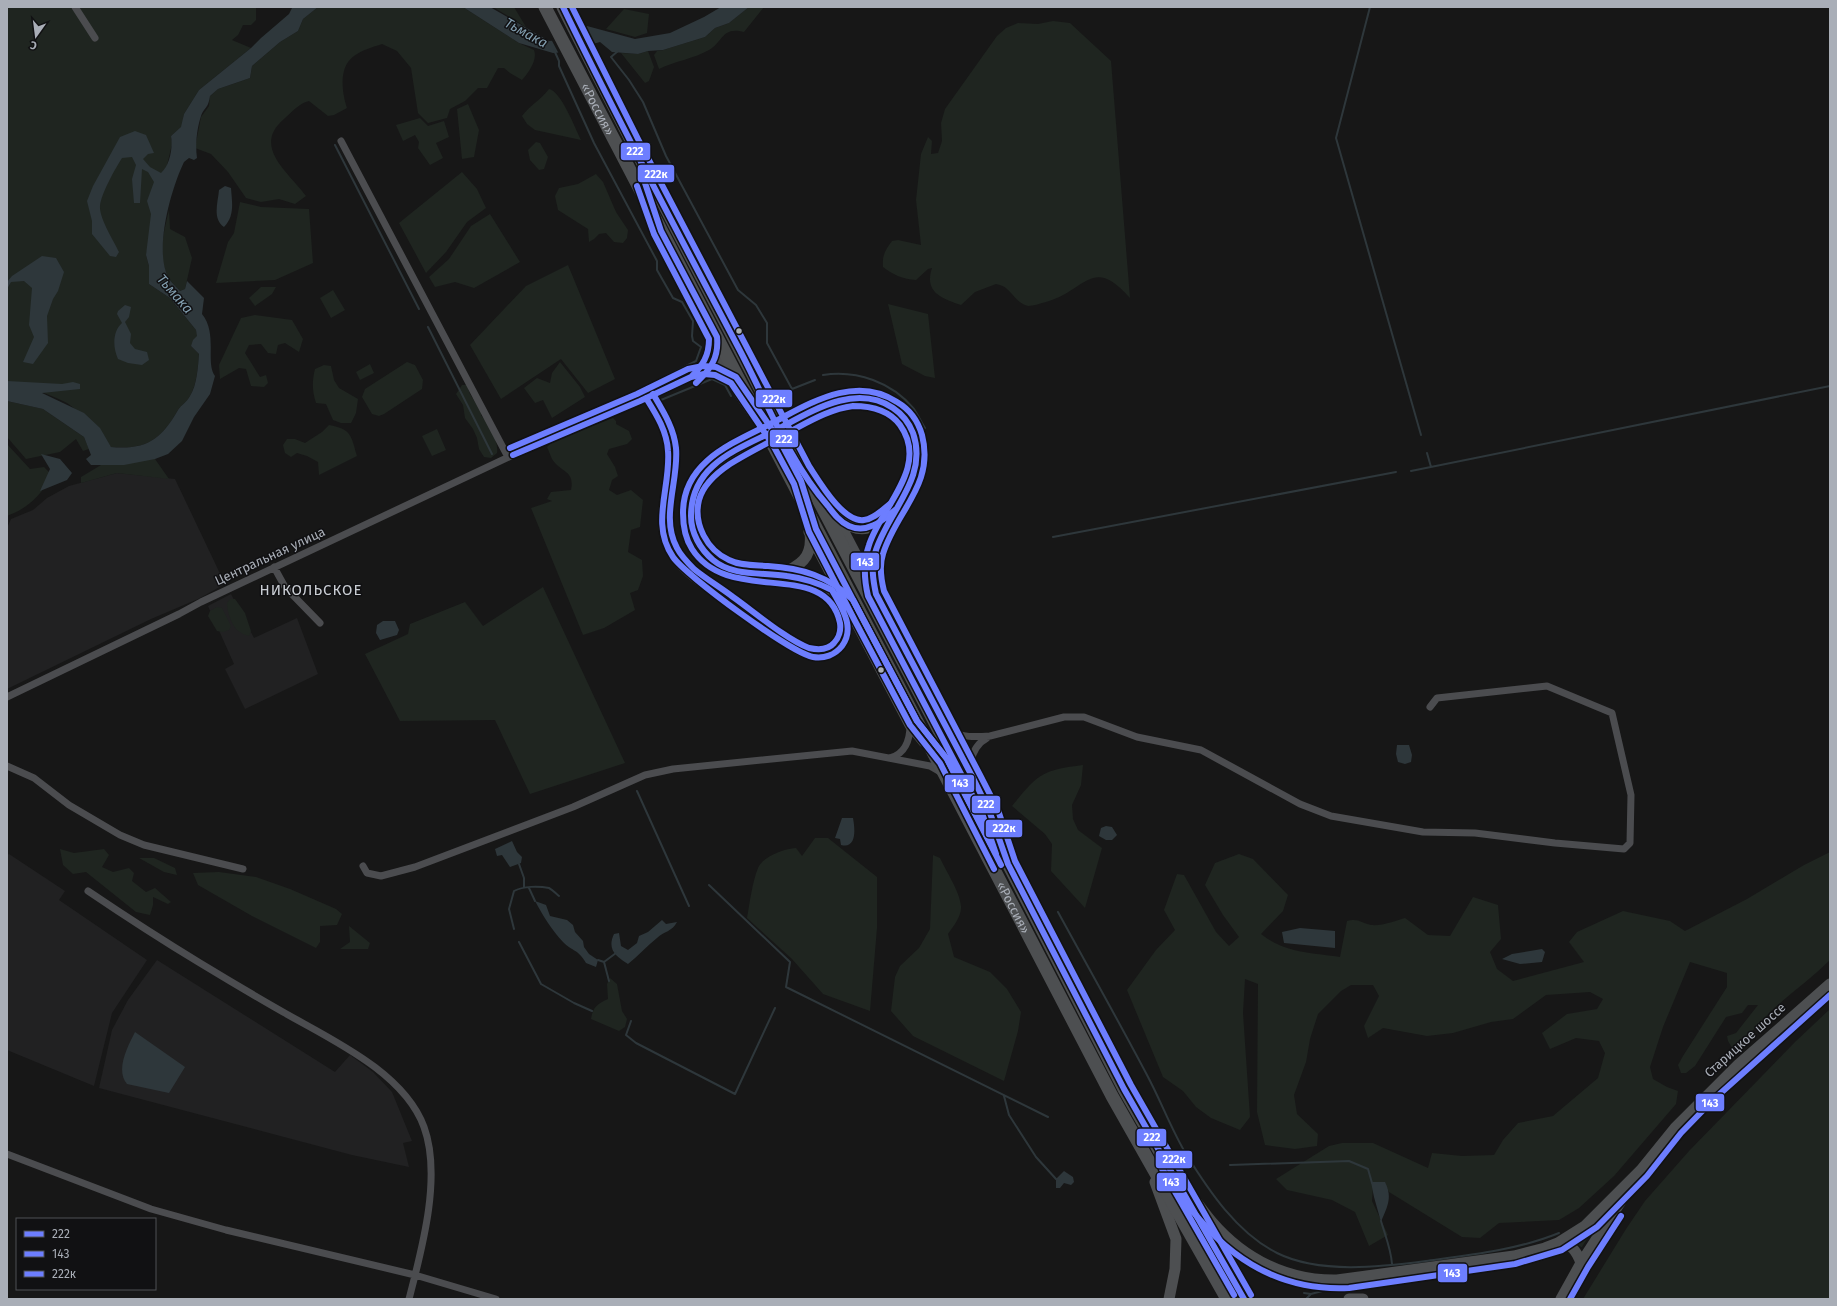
<svg xmlns="http://www.w3.org/2000/svg" width="1837" height="1306" font-family="'Fira Sans',sans-serif">
  <style>
    .built { fill: #212122 }
    .green { fill: #1f2520 }
    .water { fill: #2e373b }
    .pier { fill: #171717 }
    .lines { fill: none; stroke-linecap: round; stroke-linejoin: round }
    .stream { stroke: #2e373b; stroke-width: 2 }
    .street { stroke: #4b4c4f; stroke-width: 7 }
    .primary { stroke: #4d4f51; stroke-width: 11 }
    .highway { stroke: #4d4f51; stroke-width: 13 }
    .primary-bridge { stroke: #4d4f51; stroke-width: 11 }
    .bus-1-casing { stroke: #111113; stroke-width: 9 }
    .bus-2-casing { stroke: #111113; stroke-width: 9 }
    .bus-3-casing { stroke: #111113; stroke-width: 9 }
    .bus-1 { stroke: #6d7eff; stroke-width: 6 }
    .bus-2 { stroke: #6d7eff; stroke-width: 6 }
    .bus-3 { stroke: #6d7eff; stroke-width: 6 }
    .bus-dot { fill: #a9aeb7; stroke: #111113; stroke-width: 1.5 }
    .labels { text-anchor: middle; dominant-baseline: central; stroke-width: 3; stroke-linejoin: round; paint-order: stroke }
    .street-label { font-size: 13px; fill: #a9aeb7; stroke: #111113 }
    .water-label { font-size: 14px; font-style: italic; fill: #829eaf; stroke: #111113 }
    .quarter-label { font-size: 15px; letter-spacing: 1px; fill: #c9cdd3; stroke: #111113 }
    .line-badge { stroke: #111113; stroke-width: 1.5 }
    .badge-label { font-size: 11px; text-anchor: middle; font-weight: bold; fill: #fff }
  </style>
  <rect width="100%" height="100%" fill="#171717"/>
  <path class="built" d="M117,473L175,479L225,584L198,599L151,619L7,689V528L11,519L33,510L47,498L69,486Z
    M231,594L254,638L297,618L318,674L245,709L225,669L234,664L208,606Z
    M9,854L65,891L59,900L147,960L112,1013L94,1086L7,1050V855Z
    M157,960L335,1072L350,1055L373,1072L392,1092L412,1141L403,1143L409,1167L352,1155L99,1088L112,1030L128,1000Z"/>
  <path class="green" d="M7,7H256V20L251,25H243L238,35L232,40L251,48L199,90L184,114L182,127L171,136L172,144L146,255L149,266V284L170,298L196,330L198,336L191,346L199,354C198,367 197,384 190,396C187,402 181,405 178,410C161,440 146,450 111,447C104,436 77,408 65,402C47,393 27,387 7,382Z
    M318,7H463L519,43L534,50C538,60 528,73 522,80L510,73L504,68H498L487,88H478L465,101L450,109L447,118L428,123L418,113L411,68L397,51L382,44C373,47 362,50 354,56C338,67 342,93 347,108L334,115L328,116L309,101C298,104 292,112 284,119C251,147 290,173 306,196L295,204L279,199L261,202L246,198L228,172L211,154L195,148L201,117L209,106L210,96L218,89L250,78L252,66L280,42L298,31L303,19Z
    M493,7H514L526,27Z
    M749,7H764L744,32C722,26 723,42 709,50C693,59 675,61 659,69L654,55L657,51L663,50L705,37L715,28L729,23Z
    M624,9L649,14L647,33L635,37L606,29Z
    M1053,21L1070,23L1111,61L1130,298C1092,255 1087,290 1046,302C1041,303 1034,306 1028,306C1018,304 1014,295 1007,289C1004,286 1000,285 996,284L975,292L961,305C941,298 924,292 932,268L928,269L916,280C903,279 893,275 883,267C882,256 885,250 892,241L898,240L921,245L916,200L921,154L928,137L932,141L931,154L938,153L942,141L941,123L945,109L997,36L1006,28L1018,23L1038,24Z
    M648,51L654,67L649,81L645,83L621,53L638,54Z
    M549,89C561,91 575,128 581,140L535,130L527,124L522,116C530,105 541,100 549,89Z
    M468,104L479,130L474,157L462,159L457,109Z
    M420,118L428,126L444,121L449,137L436,143L443,158L430,165L418,148L419,142L415,135L403,141L396,125Z
    M536,142L540,143L548,157L544,169L539,170L530,160L528,150Z
    M462,172L477,189L486,208L467,222L446,252L426,273L399,223Z
    M596,174L603,182L616,212L628,230L627,238L623,243L614,242L606,233L599,234L594,239L589,242L588,229L558,210L555,196L559,188L578,184Z
    M240,202L261,207L309,209L313,263L275,280L216,283L228,242L234,233Z
    M169,210L170,229L185,237L192,258L185,289L180,291C176,286 170,282 168,277C157,256 164,231 169,210Z
    M490,214L520,262L474,288L455,282L435,287L429,277L449,259L471,226Z
    M568,265L615,379L588,393L561,359L501,399L470,345L526,286Z
    M261,287H276L272,294L255,306L249,298Z
    M333,290L345,310L331,318L320,298Z
    M888,304L928,314L935,378L925,376L902,364Z
    M255,315L292,320L303,339L299,352L285,343L278,345L276,354L268,353L261,344L249,345L245,353L260,377L266,375L268,383L264,387L251,386L246,369L239,368L220,379L219,365L241,318Z
    M407,362L415,365L423,380L422,389L384,414L379,416L372,414L362,397L365,389Z
    M560,362L580,387L585,397L552,418L543,400L535,403L524,388L537,378L550,383L552,373Z
    M370,364L374,373L360,380L356,372Z
    M324,365L331,366L334,380L339,388L358,399L356,413L351,423H341L333,420L326,404L316,403C312,391 312,381 315,369Z
    M462,385H467L470,394L482,413L481,415C489,424 499,442 497,453L491,458L484,457L479,449L477,438L473,429L465,418L463,405L456,394Z
    M7,401L43,409L84,437L89,449L83,451L76,439L60,452L26,459L7,437Z
    M613,418L616,421V424L629,431L632,439L627,444L609,449L607,454L615,467L618,476L612,480L609,490L617,495L631,490L643,500L640,527L631,530L628,552L642,560L643,576L638,590L630,593L635,610L604,628L583,635L531,508L552,501L547,499L551,492L571,490C575,470 561,473 552,459C550,455 549,451 547,447L554,440Z
    M329,425C352,429 351,436 357,456L319,475L318,462L307,456L297,453L291,457L285,453L283,445L287,439H295L305,443L322,432Z
    M437,429L446,450L432,456L422,436Z
    M7,444L30,469L44,467L53,476C39,496 30,507 7,516Z
    M111,459H155L169,479L117,473L81,483V477Z
    M543,587L625,763L530,794L495,720L400,721L365,654L408,634L410,624L465,602L483,626Z
    M230,599H235L245,613L251,631L249,636C246,635 242,634 240,632C232,628 227,611 227,603Z
    M217,607L222,608L231,626L229,630L223,632L217,631L208,616L210,611Z
    M1083,765L1081,785L1072,805L1073,819L1078,830L1102,848L1085,908L1051,871L1052,844L1045,834L1012,806C1038,774 1042,770 1083,765Z
    M815,838H828L877,877V928L870,1011L823,994L792,959L747,918C750,902 752,883 758,868C763,856 784,849 796,848L802,856Z
    M60,849L74,853L104,849L109,855L102,867L113,872L129,868L134,873L132,881L146,892L155,888L171,902L168,904L153,897V905L150,915L136,912L86,872L73,874L63,865Z
    M1830,852V960C1814,976 1796,989 1779,1004C1763,1018 1749,1035 1734,1051L1728,1041L1727,1036L1736,1033L1758,1005H1748L1742,1013L1726,1017L1695,1066L1686,1073H1681L1678,1065L1683,1056L1727,987V973L1690,962L1663,1027L1650,1067L1653,1079L1667,1087L1678,1091L1676,1104L1614,1176L1579,1208L1559,1220L1499,1223L1480,1238L1462,1237L1389,1192L1384,1182L1373,1186L1372,1201L1388,1235L1369,1246L1355,1212L1332,1200L1287,1190L1276,1179L1329,1146L1342,1143H1373L1428,1168L1432,1153L1462,1156L1494,1155L1503,1140L1518,1123L1553,1116L1598,1078L1605,1053L1599,1041L1576,1038L1550,1049L1542,1033L1567,1014L1597,1009L1603,999L1590,992L1546,995L1513,1019L1491,1022L1453,1033L1427,1036L1383,1028L1368,1038L1364,1026L1379,996L1373,985H1351L1341,991L1318,1014L1310,1039L1306,1062L1294,1095L1297,1114L1318,1134L1317,1146L1295,1149L1265,1145L1257,1112L1258,984L1245,979L1243,1013L1250,1117L1240,1130L1211,1118L1196,1107L1183,1091L1163,1077L1127,990L1156,950L1175,930L1164,910L1177,874L1184,875L1216,932L1229,946L1239,937L1223,915L1205,885L1215,863L1239,854L1253,859L1288,895L1283,911L1261,934C1284,953 1312,953 1340,957L1347,921C1359,918 1361,923 1371,925C1383,926 1395,921 1405,918L1428,935L1450,936L1473,897L1498,905L1501,939L1490,952L1497,969L1513,981L1584,962L1569,942L1577,932L1623,911L1670,921L1685,931L1747,899L1804,865Z
    M933,855L940,858C946,871 960,892 961,906C962,916 953,927 948,934L954,957L990,972L1007,989L1021,1012L1018,1031L1004,1081L913,1036L891,1011L895,977L900,966L919,948L930,929Z
    M139,858H154L175,868L177,875L164,872Z
    M219,872L256,877L290,889L336,909L342,914L337,925L320,926V942L316,948L252,916L198,885L193,873Z
    M349,926L370,943L368,949H340L350,942Z
    M610,978L617,984L622,1011L627,1019L625,1027L619,1031L591,1019C593,1007 597,1004 608,999L607,984Z
    M1830,1009V1299H1583L1626,1229L1645,1201L1689,1151L1795,1042Z
    M1596,1224L1582,1247H1581L1574,1240Z"/>
  <path class="water" d="M318,7L303,19L298,31L280,42L252,66L250,78L218,89L210,96C208,109 205,106 201,116C197,128 195,145 197,158L194,160L189,158L184,162C171,189 154,249 168,277C170,282 176,286 180,291L185,289L187,281L204,298L202,314C218,334 205,362 215,376L210,394L194,417L182,441L168,454L155,459L124,465H91L86,459L91,455L84,437L43,409L7,401V381L62,384L73,382L80,384V389L42,393L84,413L100,428L111,447C146,450 161,440 178,410C181,405 187,402 190,396C197,385 198,367 199,354L191,346L193,340L197,336L196,330L170,298L149,284V266L146,255L151,214L147,201L154,182L148,172L142,169L140,203H134L132,179L136,165L132,157L122,158C115,169 101,194 100,206C99,218 114,241 119,252L116,257L110,256L92,234V221L87,201L93,186L120,137L135,131L146,135L154,153L148,154L143,159L150,167L161,173C170,165 173,148 171,136L181,127L184,114L199,90L251,48L261,38L289,14L292,8Z
    M463,7H490L549,41L559,40L587,26L635,39L670,33L704,17L721,7H749L729,23L715,28L705,37L663,50L648,51L638,54L612,52L600,42L564,52L553,53L519,43Z
    M225,186L231,188C232,202 235,216 224,227C212,219 218,202 219,190Z
    M42,256L56,258L64,272L58,291L53,299L47,316L48,343L33,364L23,362L34,337L29,325L32,288L24,281L11,282L7,289V282L12,276Z
    M125,305L131,307L129,317L125,322L131,334L130,343L135,349L147,352L149,360L142,365L128,363L118,359C113,348 112,332 122,323L117,314L118,311Z
    M41,454L60,459L72,473L67,480L40,491L50,469Z
    M383,621H395L399,630L397,635L380,640L376,633L377,625Z
    M1397,745H1409L1412,755L1411,762L1405,764L1398,762L1396,754Z
    M842,818H853C855,829 857,849 841,845L840,839L835,838Z
    M1106,826L1112,827L1117,835L1112,840H1106L1099,836L1101,828Z
    M512,841L517,852L522,857L521,863L510,867L502,855L497,856L495,849Z
    M535,901L546,905L550,916L567,920L573,925L575,932L583,941L584,947L589,954L598,960L596,967L586,963C578,949 573,952 563,942C552,930 543,916 535,901Z
    M662,920L666,924L677,922C672,932 664,931 657,938C647,946 638,956 628,964C615,956 607,949 614,934L619,933L621,946L628,950L637,943L639,936L648,932Z
    M1300,928L1335,931V948L1284,943L1282,932Z
    M1542,949L1545,952L1542,962L1520,964L1502,959L1512,954Z
    M135,1032L185,1067L169,1093L127,1084C115,1070 128,1046 135,1032Z
    M1064,1171L1073,1177L1074,1182L1071,1185L1064,1183L1060,1188H1056V1179Z
    M1371,1182H1385C1393,1198 1387,1207 1381,1222L1374,1197Z"/>
  <path class="pier" d="M583,26L593,46L559,54L551,39L558,38Z"/>
  <g class="lines">
    <path class="stream" d="M1370,7L1336,138L1421,435
      M554,50L559,61V66L594,143L657,261V270L673,298L682,302L693,321L692,336L693,341L701,347L696,361L661,379
      M618,51L611,57L629,80L643,102L666,156L738,290L756,305L767,323V343L792,389L815,380
      M335,145L419,309
      M428,327L492,454
      M823,375C857,370 892,382 914,409C918,415 921,422 925,428
      M661,400L712,379L725,385L731,396
      M1427,453L1431,467
      M1411,471L1830,386
      M1053,537L1396,472
      M637,791L689,906
      M519,864L524,878V887
      M709,885L790,962L786,987L1048,1117
      M529,888L535,901
      M1058,912C1088,967 1118,1020 1147,1075C1161,1101 1171,1129 1186,1154C1209,1191 1237,1233 1277,1253C1319,1274 1381,1267 1426,1261C1471,1255 1517,1250 1559,1233
      M514,929L509,909L514,891C523,886 539,886 549,888C553,890 556,894 559,896
      M519,942L541,984L574,1003L592,1011
      M598,960L604,962L609,981
      M604,962L616,953
      M631,1021L626,1035L636,1043L735,1094L775,1008
      M1004,1096L1009,1115L1036,1157L1056,1179
      M1230,1165L1349,1161L1368,1169L1372,1183
      M1381,1221C1385,1235 1391,1249 1392,1264
      M1304,1293L1311,1294L1326,1290L1395,1284L1492,1270L1539,1260L1551,1256
      M1306,1299L1311,1294"/>
    <path class="street" d="M75,7L95,38
      M341,141L508,457
      M648,216L654,234L738,395L751,414
      M691,376C703,365 710,359 709,342
      M646,398C655,413 667,432 668,451C671,485 652,516 668,549C680,573 706,587 727,602C746,616 766,630 786,644C795,650 803,656 814,657C834,660 851,643 848,623C846,614 840,605 836,598
      M274,567L285,587L320,623
      M7,697L179,614L201,602L545,440L640,401L691,377L704,374L715,375L731,383
      M949,730C962,738 976,737 990,736L1064,717H1084L1137,737L1201,750L1300,804L1331,816L1423,832L1475,833L1555,843L1624,849L1630,843L1631,795L1612,713L1547,686L1437,698L1430,707
      M890,758C905,754 910,740 910,725
      M7,766L34,778L69,805L120,835L144,845L243,869
      M969,769C971,756 975,744 987,738
      M363,866L367,873L381,876L415,867L573,807L645,775L673,769L852,751L930,766L942,773
      M88,891C125,916 162,940 200,963C228,980 255,996 283,1012C330,1039 404,1072 424,1127C442,1176 422,1249 409,1299
      M7,1154L151,1209L226,1230L415,1275L496,1299"/>
    <path class="primary" d="M809,413C835,400 859,392 887,405C898,410 905,418 911,428C941,485 862,527 874,584
      M741,448C717,460 696,477 691,505C689,517 692,530 697,540C721,586 776,568 816,582C829,587 838,595 847,605
      M821,497C843,524 859,543 890,515
      M835,515C865,571 893,627 922,683C948,731 978,780 997,832
      M809,532L910,725L924,742
      M779,575C800,566 813,558 810,533
      M1155,1182L1176,1239L1175,1269L1169,1299
      M1184,1185C1193,1197 1202,1210 1212,1222C1244,1259 1287,1281 1337,1280L1514,1256L1545,1248L1558,1243L1585,1226L1641,1170
      M1558,1243C1571,1242 1577,1252 1581,1263
      M1349,1299H1363
      M1561,1299L1581,1263L1641,1170L1675,1128L1738,1065L1830,984"/>
    <g class="highway">
      <path id="s1" d="M545,7L1112,1096L1227,1299"/>
      <path d="M563,7L674,224L967,784L1124,1089L1244,1299"/>
    </g>
    <path class="primary-bridge" d="M741,448L809,413"/>
    <defs>
      <path id="bus-1" d="M563,7C618,121 678,233 737,345C766,399 788,460 828,506C834,514 840,522 849,526C867,534 882,521 895,510
        M637,186L654,234L709,339C709,356 703,365 691,377
        M646,398C656,414 667,431 668,451C671,487 650,524 673,557C686,576 791,653 813,657C824,659 835,655 842,646C856,627 841,607 832,590C818,583 803,578 787,576C763,572 733,577 713,560C700,549 691,533 691,516C691,465 736,450 774,431C809,413 854,382 893,408C902,414 909,423 913,433C929,479 887,512 875,553C871,567 873,580 876,594L973,778L990,813L1008,864L1124,1089L1244,1299
        M513,455L640,401L691,377L704,374L715,375L731,383L773,445L794,484L809,532L855,621L910,725L940,763L994,869"/>
      <path id="bus-2" d="M853,406C871,406 889,410 900,425C930,467 881,507 869,545C863,562 864,579 868,596L983,816L996,854L947,759L917,721L853,600C829,576 801,568 768,566C755,565 741,566 729,560C707,550 693,524 699,500C703,485 718,472 730,464C749,452 769,442 789,432C810,421 830,409 853,406Z
        M1234,1295L1162,1169C1175,1186 1186,1204 1200,1220C1240,1267 1288,1291 1349,1288L1515,1264L1562,1250L1597,1227L1647,1176L1681,1133L1713,1100L1830,995
        M1570,1299L1588,1267L1621,1216"/>
      <path id="bus-3" d="M572,7L638,139L809,466C819,481 843,523 864,520C874,519 882,510 890,504
        M645,183L661,231L717,337C719,357 711,369 696,383
        M653,394C663,411 674,428 676,448C679,481 660,517 677,548C681,556 688,563 694,569C706,579 720,587 733,597C753,611 787,640 809,648C818,650 828,650 834,643C839,638 841,630 840,623C826,557 729,607 692,549C685,538 683,525 683,513C683,461 733,443 772,423C809,404 855,374 897,402C909,409 918,421 922,435C935,485 896,511 883,554C879,566 881,579 884,591L980,775L998,810L1015,861L1131,1085L1251,1295
        M510,448L637,394L688,369L703,366L716,367L736,377L780,441L801,481L816,529L862,617L917,721L947,759L1001,865"/>
    </defs>
    <use href="#bus-1" class="bus-1-casing"/>
    <use href="#bus-2" class="bus-2-casing"/>
    <use href="#bus-3" class="bus-3-casing"/>
    <use href="#bus-1" class="bus-1"/>
    <use href="#bus-2" class="bus-2"/>
    <use href="#bus-3" class="bus-3"/>
  </g>
  <g class="bus-dot">
    <circle cx="739" cy="331" r="3.5"/>
    <circle cx="881" cy="670" r="3.5"/>
  </g>
  <g class="labels">
    <g class="street-label">
      <text stroke="none"><textPath href="#s1" startOffset="115">«Россия»</textPath></text>
      <text transform="translate(270 556) rotate(-25)">Центральная улица</text>
      <text stroke="none"><textPath href="#s1" startOffset="1015">«Россия»</textPath></text>
      <text transform="translate(1745 1040) rotate(-42)">Старицкое шоссе</text>
    </g>
    <g class="water-label">
      <text transform="translate(526 33) rotate(29)">Тьмака</text>
      <text transform="translate(175 294) rotate(49)">Тьмака</text>
    </g>
    <g class="quarter-label">
      <text x="311" y="590">НИКОЛЬСКОЕ</text>
    </g>
  </g>
  <g class="line-badge">
    <rect x="620" y="142" width="31" height="19" rx="4" fill="#6d7eff"/>
    <rect x="637" y="164" width="38" height="19" rx="4" fill="#6d7eff"/>
    <rect x="755" y="389" width="38" height="19" rx="4" fill="#6d7eff"/>
    <rect x="769" y="429" width="30" height="19" rx="4" fill="#6d7eff"/>
    <rect x="850" y="552" width="30" height="19" rx="4" fill="#6d7eff"/>
    <rect x="944" y="774" width="31" height="19" rx="4" fill="#6d7eff"/>
    <rect x="971" y="795" width="30" height="19" rx="4" fill="#6d7eff"/>
    <rect x="985" y="819" width="38" height="19" rx="4" fill="#6d7eff"/>
    <rect x="1695" y="1093" width="30" height="19" rx="4" fill="#6d7eff"/>
    <rect x="1136" y="1128" width="31" height="19" rx="4" fill="#6d7eff"/>
    <rect x="1155" y="1150" width="38" height="19" rx="4" fill="#6d7eff"/>
    <rect x="1156" y="1172" width="31" height="20" rx="4" fill="#6d7eff"/>
    <rect x="1437" y="1263" width="31" height="20" rx="4" fill="#6d7eff"/>
  </g>
  <g class="badge-label">
    <text x="635" y="155">222</text>
    <text x="656" y="178">222к</text>
    <text x="774" y="403">222к</text>
    <text x="784" y="443">222</text>
    <text x="865" y="566">143</text>
    <text x="960" y="787">143</text>
    <text x="986" y="808">222</text>
    <text x="1004" y="832">222к</text>
    <text x="1710" y="1107">143</text>
    <text x="1152" y="1141">222</text>
    <text x="1174" y="1163">222к</text>
    <text x="1171" y="1186">143</text>
    <text x="1452" y="1277">143</text>
  </g>
  <rect width="1837" height="1306" fill="none" stroke="#a9aeb7" stroke-width="16"/>
  <rect x="16" y="1218" width="140" height="72" fill="#111113" stroke="#4e5055"/>
  <rect x="24" y="1231" width="20" height="6" fill="#6d7eff" stroke="#4e5055"/>
  <text x="52" y="1238" font-size="12" fill="#a9aeb7">222</text>
  <rect x="24" y="1251" width="20" height="6" fill="#6d7eff" stroke="#4e5055"/>
  <text x="52" y="1258" font-size="12" fill="#a9aeb7">143</text>
  <rect x="24" y="1271" width="20" height="6" fill="#6d7eff" stroke="#4e5055"/>
  <text x="52" y="1278" font-size="12" fill="#a9aeb7">222к</text>
  <g transform="translate(36 36) rotate(194)" stroke="#111113" stroke-width="3" paint-order="stroke">
  <path d="M0-3L7 15L0 10L-7 15Z" fill="#a9aeb7"/>
  <text y="-6" font-size="11" font-weight="bold" text-anchor="middle" fill="#a9aeb7">С</text>
  </g>
</svg>
